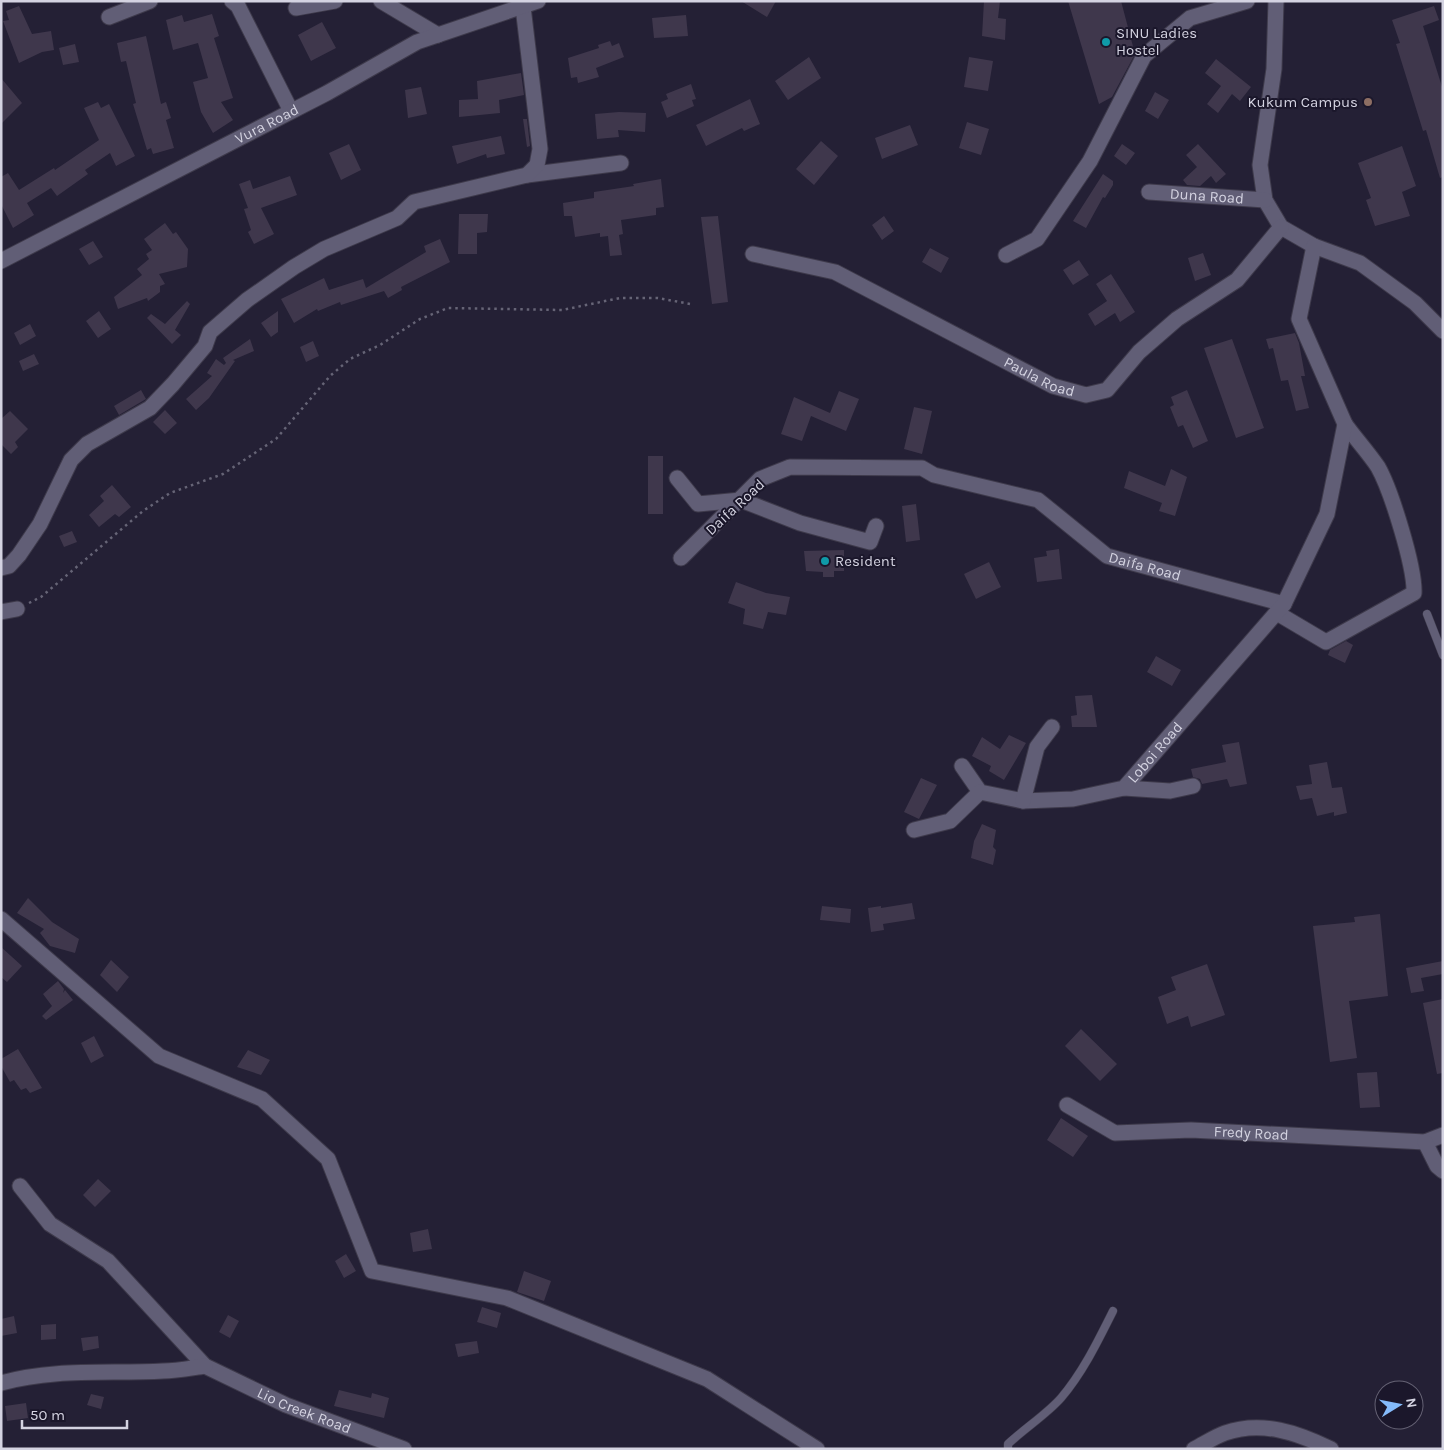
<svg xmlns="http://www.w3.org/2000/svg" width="1444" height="1450" font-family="Karla,sans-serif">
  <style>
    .building { fill: #3f374c }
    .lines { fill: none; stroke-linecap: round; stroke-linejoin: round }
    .lane-casing { stroke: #3e3a4b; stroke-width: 9 }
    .street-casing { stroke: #3e3a4b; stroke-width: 17 }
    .secondary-casing { stroke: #3e3a4b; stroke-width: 17 }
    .path { stroke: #666476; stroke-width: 2.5; stroke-dasharray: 2.5 4; stroke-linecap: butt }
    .lane { stroke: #615e76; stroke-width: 8 }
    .street { stroke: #615e76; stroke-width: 15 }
    .secondary { stroke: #615e76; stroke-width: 15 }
    .culture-dot { fill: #0f9aa8; stroke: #1b172b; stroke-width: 2 }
    .education-dot { fill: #8d6e63; stroke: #1b172b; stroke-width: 2 }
    .labels { text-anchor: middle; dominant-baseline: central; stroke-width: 4; stroke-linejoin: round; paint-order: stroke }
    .poi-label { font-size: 15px; fill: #d4d3e1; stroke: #1b172b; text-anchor: start }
    .street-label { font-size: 15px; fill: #d4d3e1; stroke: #1b172b }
  </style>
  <rect width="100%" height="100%" fill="#242035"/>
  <path class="building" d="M741,1H776L767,17Z
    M984,1H1000L998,18L1006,19L1005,40L982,36Z
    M1068,1H1121L1135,54L1112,97L1099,104Z
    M19,6L32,34L51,31L54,50L42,52L19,63L3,21L9,20L6,11Z
    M1434,6L1439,20L1423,26L1443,90V177L1440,178L1426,130L1423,131L1419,118L1396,44L1400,43L1392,20Z
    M212,14L219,36L214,38L233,98L221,102L233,120L213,133L201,112L193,82L208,78L198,43L173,50L166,20L182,15L184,22Z
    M686,15L688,36L654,38L652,18Z
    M322,22L336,48L311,61L298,35Z
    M146,36L161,104L166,102L171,118L166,120L174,148L153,154L151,148L147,150L133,104L136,103L126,61L121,62L117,43Z
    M610,41L612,46L619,43L624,57L596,68L599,77L578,83L577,77L571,78L568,58L599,48L598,45Z
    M75,44L79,62L63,65L59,48Z
    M809,57L821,78L788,100L775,81Z
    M969,57L993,61L988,91L964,87Z
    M1216,59L1251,87L1240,101L1232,94L1218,113L1207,104L1221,86L1205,73Z
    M521,73L524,95L499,100L500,113L459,117V100L478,99L477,81Z
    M1,78L22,103L1,124Z
    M691,84L696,99L692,100L694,106L667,118L661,102L668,99L666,94Z
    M421,87L427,114L408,118L405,90Z
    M1155,92L1169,100L1158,119L1145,111Z
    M750,99L760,124L744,131L742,128L706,146L696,125Z
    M98,102L101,108L109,104L135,156L116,166L110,153L85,170L88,174L57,196L51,188L27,203L34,215L13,228L1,204V177L8,173L19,190L54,168L55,170L99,140L84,108Z
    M619,112L646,113L645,132L618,130L619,137L597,139L595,114Z
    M523,119H527L530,146L527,147Z
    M967,122L989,129L981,155L959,148Z
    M910,125L918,145L882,159L875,138Z
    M501,136L505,154L487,158L486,154L457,164L452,146Z
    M821,141L838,156L814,185L796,169Z
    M349,144L361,170L341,180L329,153Z
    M1122,144L1135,153L1126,165L1114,156Z
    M1198,144L1226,174L1216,183L1211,176L1200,186L1187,185L1183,180L1197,167L1186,155Z
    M1402,146L1416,186L1402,192L1410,216L1375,226L1366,200L1371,198L1358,163Z
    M1103,174L1113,181V185L1105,198L1103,197L1086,228L1073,221Z
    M290,176L297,195L261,208L274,234L254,244L248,232L251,230L244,209L248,208L239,184L250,180L253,189Z
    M661,179L664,207L656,208V215L621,220L623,234L619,235L622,255L610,256L608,236L600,237V233L575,237L572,216H564L563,203L594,198V192L634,186L633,184Z
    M459,214H488L487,232L477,233V254H458Z
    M718,216L728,302L712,304L701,217Z
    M884,216L894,231L882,240L872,225Z
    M165,223L173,234L176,232L188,249L187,267L159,274L165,284L160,286V292L148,301L147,298L118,309L114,297L142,275L137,269L149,259L146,254L152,250L144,239Z
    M440,239L450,262L401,287L402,290L388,298L384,291L341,305L340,302L318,311L317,309L294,323L281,299L324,278L329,290L363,279L366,288L426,252L424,246Z
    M93,241L103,257L89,265L79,249Z
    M930,248L949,258L941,273L922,262Z
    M1203,253L1211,275L1195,281L1188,258Z
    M1079,260L1089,275L1073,285L1063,270Z
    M1111,274L1135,312L1120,322L1115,313L1095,326L1088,314L1107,301L1096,284Z
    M187,301L190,304L175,330L181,335L172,344L147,318L151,314L165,324Z
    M99,311L111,329L98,338L86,321Z
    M278,311V332L271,337L261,323Z
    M30,324L36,336L20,345L14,333Z
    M1295,333L1299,343L1305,376H1301L1309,408L1296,411L1288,380L1281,381L1273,348L1269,349L1266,339Z
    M250,339L254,351L233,360L235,361L209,398L196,410L186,399L212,376L207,373L216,359L224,365L226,363L223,358Z
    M1232,339L1264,428L1236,438L1204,348Z
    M313,341L319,356L306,362L300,347Z
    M34,354L39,364L23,371L19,361Z
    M141,390L146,399L119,415L114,406Z
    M1187,390L1208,441L1193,448L1183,425L1178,427L1170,407L1174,405L1171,397Z
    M839,391L859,399L846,431L811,416L802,441L781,434L794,397L830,413Z
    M914,407L932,411L922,454L904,449Z
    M165,410L177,423L165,434L153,422Z
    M10,411L28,429L15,442L18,447L11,454L1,444V419Z
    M648,456H663V514H648Z
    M1171,469L1187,477L1175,516L1159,511L1162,503L1124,488L1129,471L1165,486Z
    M112,485L131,507L119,517L115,514L99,527L89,515L104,501L100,496Z
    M916,504L920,540L906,542L902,506Z
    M72,531L77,542L64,547L59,536Z
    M1059,549L1062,579L1037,582L1034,558L1047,556L1046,551Z
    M844,550V571H834V577H823V572L806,571L804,551Z
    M989,562L1001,587L976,599L964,574Z
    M736,582L766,593L790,597L786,615L768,612L763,629L743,624L745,609L728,603Z
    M1346,641L1353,645L1345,663L1328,655L1330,650Z
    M1156,656L1181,670L1172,686L1147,672Z
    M1092,695L1097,727H1072L1071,716L1077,715L1075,696Z
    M1009,735L1026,743L1004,780L989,771L991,766L972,756L982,737L1000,749Z
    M1239,742L1247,784L1230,787L1227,779L1202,784L1200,779L1193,777L1191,769L1226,762L1222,745Z
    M1327,762L1332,788L1342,787L1347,813L1334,816V812L1317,816L1312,798L1300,800L1296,786L1312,784L1309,765Z
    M921,778L937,785L919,819L904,812Z
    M982,824L996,830L993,847L996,850L993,865L971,858L974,841Z
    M28,898L52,922L79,939L75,953L50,946L40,933L44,929L17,913Z
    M912,903L915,919L883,924L884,930L871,932L868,908L881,906V908Z
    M822,906L851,909L850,923L820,920Z
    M1380,914L1388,996L1349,1001L1357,1058L1330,1062L1313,926L1355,922L1354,917Z
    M1,947L22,966L7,982L1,977Z
    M111,960L129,977L117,992L100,975Z
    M1443,961V974L1421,978L1424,991L1411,993L1406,968Z
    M1207,964L1225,1015L1191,1027L1188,1016L1167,1024L1158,997L1176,990L1171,977Z
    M58,981L64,989L63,993L65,990L73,1000L46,1020L42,1016L52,1006L43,994Z
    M1443,999V1073L1437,1074L1423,1003Z
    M1081,1029L1117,1064L1100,1081L1065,1046Z
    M94,1036L104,1056L91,1063L81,1043Z
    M18,1049L42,1088L30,1093L26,1088L21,1090L14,1080L10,1082L1,1066V1059Z
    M248,1050L270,1060L261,1075L237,1067Z
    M1377,1072L1380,1107L1360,1108L1357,1073Z
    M1061,1118L1088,1136L1073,1157L1047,1140Z
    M98,1179L111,1191L95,1207L83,1195Z
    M428,1229L432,1249L413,1252L410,1233Z
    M346,1254L356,1271L344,1278L335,1261Z
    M524,1271L551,1281L544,1301L517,1292Z
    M482,1307L501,1313L497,1328L477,1322Z
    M228,1315L239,1321L230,1338L219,1332Z
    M14,1316L17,1333L1,1336V1319Z
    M56,1324V1339L41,1340V1325Z
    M98,1336L99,1348L83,1351L81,1338Z
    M477,1341L479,1353L458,1357L455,1344Z
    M339,1390L371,1398L372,1393L389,1398L384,1418L334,1406Z
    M91,1394L104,1397L101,1409L87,1405Z
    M26,1403L28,1418L7,1421L5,1406Z"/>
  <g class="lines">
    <defs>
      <path id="lane" d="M1427,614L1443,655
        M1008,1449V1444C1024,1429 1048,1413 1061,1398C1083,1372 1098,1341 1113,1311"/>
      <g id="street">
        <path d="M232,1L238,6L291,111"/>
        <path d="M381,1L438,35"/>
        <path d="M1276,1L1274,69L1260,165L1265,200L1281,227L1314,246L1360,263L1415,303L1443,331"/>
        <path d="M296,8L335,1"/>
        <path d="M109,17L150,1"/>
        <path d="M527,175L621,163"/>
        <path id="s1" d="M1149,192L1265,200"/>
        <path id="s2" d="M753,254L835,272L1053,386L1086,395L1107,390L1139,352L1177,319L1237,280L1281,227"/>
        <path d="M1006,255L1037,239L1090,161L1144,56L1190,18L1247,1"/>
        <path d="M677,478L698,504L741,500L800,523L870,542L876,526"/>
        <path id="s3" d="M681,558L760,479L790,467L922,468L934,475L1038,500L1107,556L1284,604"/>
        <path d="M1,568L9,566L19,555L40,524L71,460L87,444L150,408L173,384L205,346L210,332L247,300L294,267L324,249L397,218L414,202L527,175L537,165L540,149L523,7"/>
        <path d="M1,612L17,609"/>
        <path d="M1277,613L1326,642L1414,593C1415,567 1391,490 1378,467C1368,452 1355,438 1345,424"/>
        <path id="s4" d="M962,766L980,792L1023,801L1073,799L1124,788L1284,604L1327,514L1345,424L1299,319L1314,246"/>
        <path d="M1124,788L1170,791L1193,786"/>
        <path d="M1023,801L1037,747L1052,727"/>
        <path d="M914,830L950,821L980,792"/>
        <path d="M1,919L159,1056L262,1099L328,1159L372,1271L507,1298L707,1379L817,1449"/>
        <path id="s5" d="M1067,1105L1115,1133L1191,1130L1425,1142L1443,1135"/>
        <path d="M1425,1142L1437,1166L1443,1171"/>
        <path id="s6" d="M20,1186L50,1224L108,1261L205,1366L286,1405L404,1449"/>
        <path d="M1,1383C54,1368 109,1374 163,1371C177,1371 191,1368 205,1366"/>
        <path d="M1194,1449C1204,1444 1214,1437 1225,1433C1262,1420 1298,1433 1331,1449"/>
      </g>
      <g id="secondary">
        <path id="s7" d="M1,261L327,93L417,42L538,1"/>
      </g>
    </defs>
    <use href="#lane" class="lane-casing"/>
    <use href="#street" class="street-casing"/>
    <use href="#secondary" class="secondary-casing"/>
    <path class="path" d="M29,603L41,597L143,511L170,493L223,474L276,439L330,376L350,359L380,345L420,319L448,308L562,310L620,298H658L690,304"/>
    <use href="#lane" class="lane"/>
    <use href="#street" class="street"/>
    <use href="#secondary" class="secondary"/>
  </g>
  <g class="culture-dot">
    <circle cx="1106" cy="42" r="5"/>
    <circle cx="825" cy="561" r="5"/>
  </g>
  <circle class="education-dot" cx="1368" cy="102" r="5"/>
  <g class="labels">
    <g class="poi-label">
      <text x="1116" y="33">SINU Ladies<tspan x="1116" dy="17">Hostel</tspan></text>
      <text x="1358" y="102" text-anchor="end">Kukum Campus</text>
      <text x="835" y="561">Resident</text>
    </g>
    <g class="street-label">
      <text stroke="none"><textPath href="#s7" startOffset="299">Vura Road</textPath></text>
      <text stroke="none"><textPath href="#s1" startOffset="58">Duna Road</textPath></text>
      <text stroke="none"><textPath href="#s2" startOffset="314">Paula Road</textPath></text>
      <text transform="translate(735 507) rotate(-43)">Daifa Road</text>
      <text stroke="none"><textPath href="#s3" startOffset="525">Daifa Road</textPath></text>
      <text stroke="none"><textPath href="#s4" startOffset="225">Loboi Road</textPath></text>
      <text stroke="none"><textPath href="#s5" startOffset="192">Fredy Road</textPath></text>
      <text stroke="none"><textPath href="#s6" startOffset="369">Lio Creek Road</textPath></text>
    </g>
  </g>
  <rect width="1444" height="1450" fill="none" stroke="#d4d3e1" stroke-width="5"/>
  <g transform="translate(1399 1405) rotate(80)"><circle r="24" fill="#1b172b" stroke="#656274"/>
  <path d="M0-4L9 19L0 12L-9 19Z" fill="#85bbfb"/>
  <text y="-8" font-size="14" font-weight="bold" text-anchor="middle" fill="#d4d3e1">N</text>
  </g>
  <path d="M22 1420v8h105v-8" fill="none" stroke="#d4d3e1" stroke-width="2.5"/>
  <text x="30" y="1420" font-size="15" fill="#d4d3e1" stroke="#1b172b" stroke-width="4" paint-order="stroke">50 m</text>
</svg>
